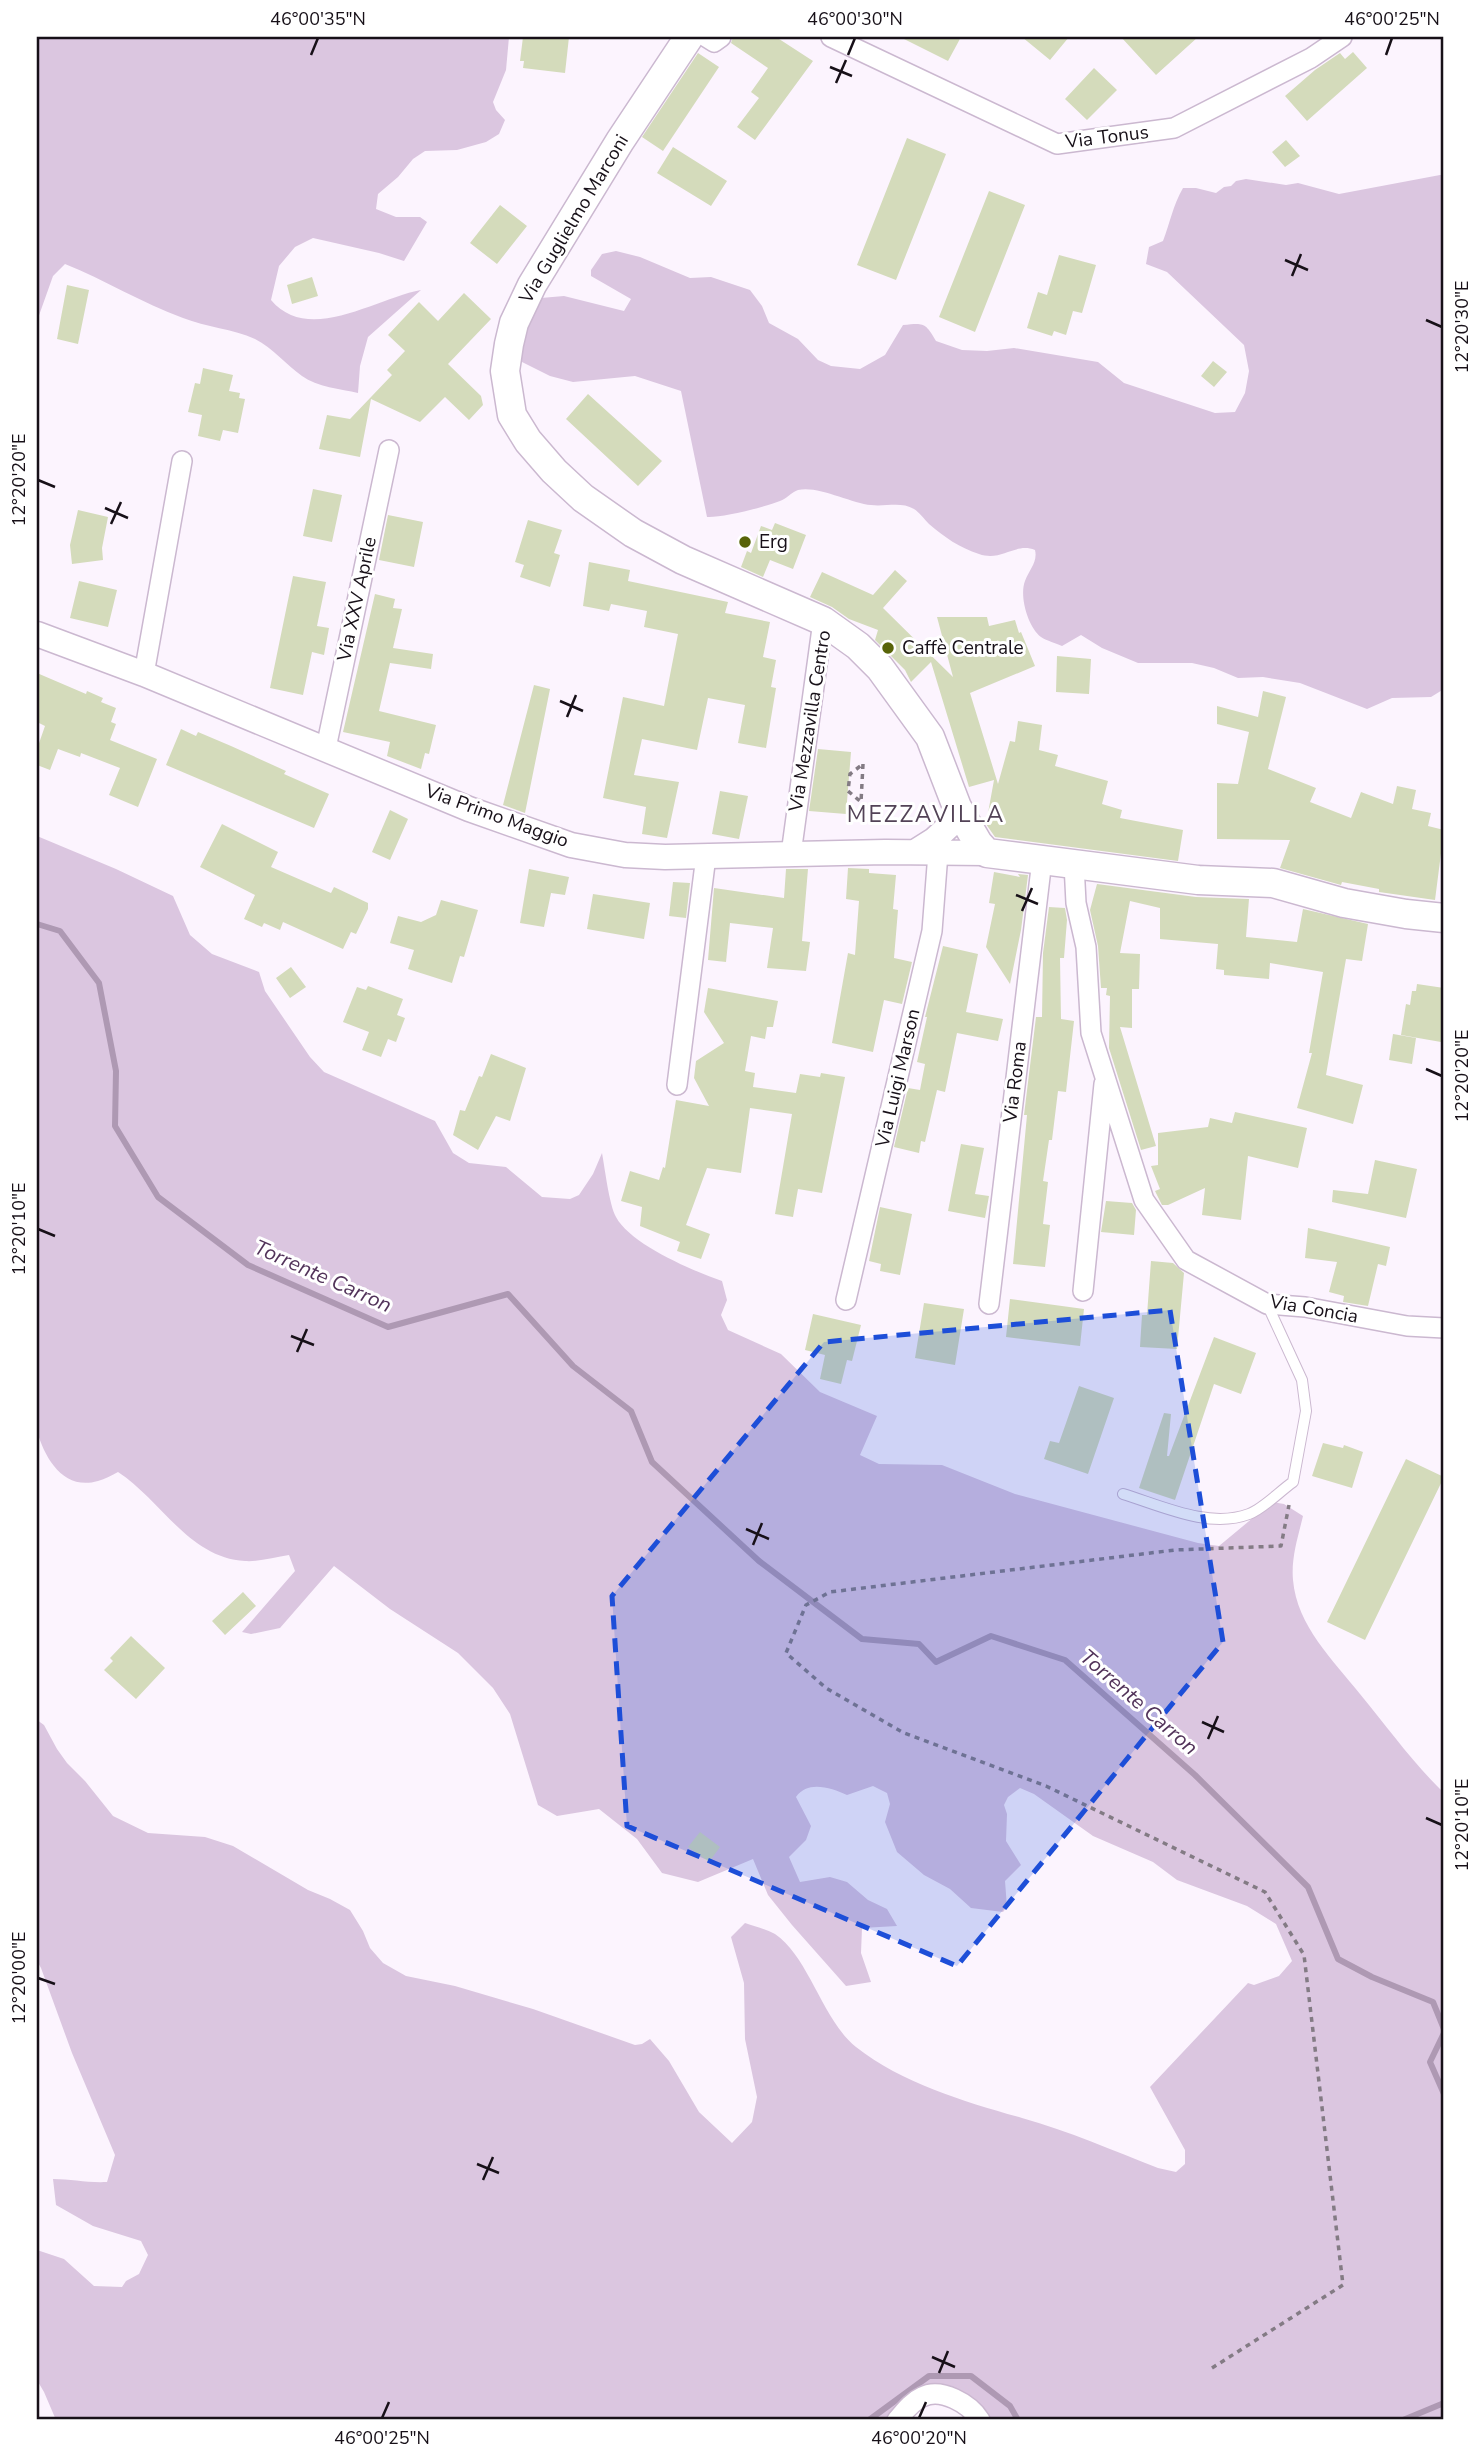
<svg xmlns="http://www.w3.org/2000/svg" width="1481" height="2457" font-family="'Nunito Sans',sans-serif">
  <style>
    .green { fill: #dbc6e0 }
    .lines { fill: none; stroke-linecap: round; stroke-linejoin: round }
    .stream { stroke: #ae99b3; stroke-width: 6 }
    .building { fill: #d4dbbb }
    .service-casing { stroke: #cbb8d0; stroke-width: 12 }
    .minor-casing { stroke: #cbb8d0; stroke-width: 22 }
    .tertiary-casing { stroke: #cbb8d0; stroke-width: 27 }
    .secondary-casing { stroke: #cbb8d0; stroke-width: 31 }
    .path { stroke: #837b84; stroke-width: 3.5; stroke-dasharray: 5 5; stroke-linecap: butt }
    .service { stroke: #fff; stroke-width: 10 }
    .minor { stroke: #fff; stroke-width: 19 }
    .tertiary { stroke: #fff; stroke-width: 24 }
    .secondary { stroke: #fff; stroke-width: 28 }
    .marked { fill: #1d4ed8; fill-opacity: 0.2; stroke: #1d4ed8; stroke-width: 5; stroke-dasharray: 14 9; stroke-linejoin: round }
    .ticks { fill: none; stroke: #171018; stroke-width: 2.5 }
    .poi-dot { fill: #586408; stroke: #fff; stroke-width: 2.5 }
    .labels { text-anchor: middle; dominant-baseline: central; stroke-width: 6; stroke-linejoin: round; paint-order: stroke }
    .street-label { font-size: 19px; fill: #171018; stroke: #fff }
    .poi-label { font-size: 19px; fill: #171018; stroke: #fff; text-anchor: start }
    .water-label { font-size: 21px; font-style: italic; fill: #52335a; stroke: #fff }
    .quarter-label { font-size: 23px; letter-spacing: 2px; fill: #534357; stroke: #fff }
    .neatline { fill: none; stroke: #171018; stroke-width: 2.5 }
    .ticks-label { font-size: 18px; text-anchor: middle; fill: #171018 }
  </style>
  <rect width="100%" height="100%" fill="#fcf4fe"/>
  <path class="green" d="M37,37H509L506,70L493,102L496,110L505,120L499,134L486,142L457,150L425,151L413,159L398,177L378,194L376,209L396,217H420L427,222L404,261L379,253L313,238L295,247L279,266L271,300C309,345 376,298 421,290L368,337L360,366L358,393C341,389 317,387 302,376C286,365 273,348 255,339C233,329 206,327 183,318C142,303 105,280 65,264L53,276L37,321Z
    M1440,175H1444V689L1431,697L1392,698L1367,709L1300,683L1263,677L1238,678L1214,668L1192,663H1138L1102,648L1081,635L1062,646C1056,643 1047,641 1041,637C1028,627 1019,596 1025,581C1029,570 1038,562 1035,550C1015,542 1002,562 979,554C960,548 944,537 929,524C924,519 919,512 914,509C901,501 885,507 871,505C851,503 817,485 798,490C792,492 786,499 780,501C765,507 721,518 707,517L681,391L635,376L573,382L550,376L518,360L522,331L541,298L564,296L624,311L631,299L591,276V270L602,254L616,251L640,257L690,278L711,277L750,290L762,306L769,323L798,339L818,360L831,366L860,369L885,355L903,325C924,323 925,322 936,341L962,350L987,351L1014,348L1098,362L1124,383L1215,413L1235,412L1245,393L1249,371L1244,345L1167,272L1146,264L1149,247L1163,241C1170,223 1173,205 1183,188H1196L1216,193L1224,187L1231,186L1236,181L1246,179L1286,185L1298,183L1339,194Z
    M37,836L116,869L173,896L190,935L212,954L259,972L265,991L310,1057L324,1072L435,1121L453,1153L469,1163L506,1167L542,1197L570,1199L579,1195L593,1174L602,1153C605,1169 609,1204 616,1217C630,1244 693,1271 722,1281L727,1300L721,1315L728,1330L781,1354L820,1392L877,1416L860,1455L879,1464L942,1465L1015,1494L1198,1543L1219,1546L1272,1502L1284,1504L1303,1516C1298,1537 1291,1558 1293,1580C1297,1626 1333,1660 1360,1694C1388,1728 1413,1763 1444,1793V2420H968L946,2402L903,2401L888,2420H56L44,2392L37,2380V2250L64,2259L94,2286L122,2287L126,2281L139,2274L148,2255L141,2241L93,2226L56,2205L53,2179C71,2179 88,2183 107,2182L115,2155L72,2053L41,1968L37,1961V1720L44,1725L57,1749L67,1763L85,1781L113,1816L148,1833L205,1837L233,1846L308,1890L330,1899L350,1910L363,1931L370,1948L383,1963L406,1976L455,1986L533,2009L635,2045L642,2044L650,2039L669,2061L699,2112L732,2143L752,2122L757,2097L745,2039L744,1983L731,1937L745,1923C754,1926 766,1929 775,1934C809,1957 823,2021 856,2047C903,2084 966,2102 1022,2118C1069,2131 1114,2151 1158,2168L1176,2172L1185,2164V2150L1150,2087L1248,1983L1254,1985L1279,1976L1292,1961L1276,1924L1247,1906L1177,1880L1153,1862L1093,1836L1034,1794L1020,1788L1008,1797L1004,1805L1007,1814L1006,1841L1021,1865L1005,1881L1007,1907L1003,1912L971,1908L950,1889L924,1875L897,1852L885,1822L890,1804L887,1793L873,1786L847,1795C831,1788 808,1780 796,1797L811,1826L806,1840L789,1857L800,1882L830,1877L847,1882L868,1900L887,1909L897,1926L862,1928L861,1953L871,1982L846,1986L792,1925L768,1895L753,1859L698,1882L662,1873L637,1839L599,1809L557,1816L538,1805L510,1714L493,1688L458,1653L390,1609L334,1566L280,1628L251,1634L242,1632L295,1571L289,1555C275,1557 259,1562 245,1561C189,1558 161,1500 118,1472C112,1475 105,1479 98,1481C64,1491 45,1459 37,1431Z"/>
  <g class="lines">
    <path class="stream" d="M37,924L60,931L99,983L116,1071L115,1126L158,1197L248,1265L388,1327L508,1294L573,1366L631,1411L652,1462L759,1561L862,1639L919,1644L936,1662L991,1636L1065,1660L1195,1775L1308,1887L1338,1959L1372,1977L1433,2002L1444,2029
      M1444,2033L1430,2062L1444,2094
      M869,2420L929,2376H971L1010,2406L1018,2420
      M1403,2420L1444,2403"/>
  </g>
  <path class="building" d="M523,37H569L565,73L523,68L524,61H520Z
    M733,37H776L813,61L755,140L737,127L759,98L751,92L768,68L731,43Z
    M900,37H961L948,61Z
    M1022,37H1069L1050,60Z
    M1121,37H1198L1156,75Z
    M1353,52L1367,68L1307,121L1285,96L1315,70L1340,53L1345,59Z
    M698,53L719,67L663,151L642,137Z
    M1094,68L1117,90L1087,120L1065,99Z
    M907,138L946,154L896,280L857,265Z
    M1286,140L1300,156L1285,167L1272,152Z
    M673,147L727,181L711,206L657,173Z
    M989,191L1025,205L975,332L939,317Z
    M500,205L527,226L497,264L470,243Z
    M1059,255L1096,265L1082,313L1073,311L1066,335L1054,331L1052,336L1027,328L1038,292L1047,295Z
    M312,277L318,296L292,304L287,285Z
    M67,285L89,290L78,344L57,339Z
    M464,293L491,319L448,364L481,396L483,405L469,420L445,397L420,422L371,399L360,457L319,449L327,415L350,419L392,375L387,370L405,351L388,335L419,302L438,321Z
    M1213,361L1227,372L1214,387L1201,376Z
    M203,368L233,375L229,391L240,393L239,398L245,399L238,433L223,430L220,441L198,436L202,415L188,412L195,383L200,384Z
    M588,394L662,461L638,486L566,419Z
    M313,489L342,495L332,542L303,536Z
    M78,510L108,517L102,548L103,560L72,564L70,545Z
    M388,515L423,522L414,567L379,560Z
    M528,520L562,530L554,553L560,555L550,587L520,577L524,565L515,562Z
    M775,523L806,535L793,569L770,560L763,577L741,567L747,551L751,553L761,526L772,530Z
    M589,562L630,570L628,581L728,602L725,613L770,622L763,657L776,660L771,687L776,688L766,748L738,743L745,705L708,698L697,750L642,739L634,775L679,782L667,838L642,834L646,807L603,798L623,697L664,706L678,634L644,627L647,611L611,604L609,611L583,606Z
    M895,570L907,581L883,608L953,677L937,617H987L989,626L1015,620L1019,633L1021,632L1035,666L970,693L998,784L1010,741L1015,742L1018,721L1042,725L1039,750L1058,755L1055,766L1108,781L1102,804L1122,810L1120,818L1183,830L1178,861L995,837L986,824L994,780L969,787L931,662L911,682L905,670L875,640L878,630L849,619L832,607L810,597L822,572L873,595Z
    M293,576L326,582L317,626L329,628L324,655L312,652L303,695L270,688Z
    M79,581L117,590L108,627L70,618Z
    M375,594L395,599L393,608L402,609L393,648L433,654L431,669L390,663L379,711L436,725L429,754L425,753L421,769L387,756L390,742L343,732Z
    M1057,656L1091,659L1089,694L1056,692Z
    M37,673L86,694L87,691L103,698L101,702L116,708L111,722L116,724L110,740L157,759L138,807L109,795L120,768L81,753L80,757L58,749L50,770L37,765V749L45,726L37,722Z
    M534,685L550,689L525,813L503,805Z
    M1263,691L1286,697L1268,769L1316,788L1310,802L1351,818L1361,792L1393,804L1397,786L1416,790L1412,809L1431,813L1428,826L1444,830L1435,900L1379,892V889L1342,882L1341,885L1280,868L1290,840L1217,839V783L1238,784L1249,732L1217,724V706L1258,717Z
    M181,729L196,736L198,732L231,746L286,771L284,774L329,794L314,828L166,765Z
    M818,749L851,752L846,814L809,811Z
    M720,791L748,796L739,839L712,834Z
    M390,810L408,819L390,860L372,852Z
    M222,824L278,852L271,867L331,893L334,887L368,903V909L356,934L351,932L343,949L283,922L280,930L264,923L262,927L244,919L255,895L200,867Z
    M848,868L869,869V873L896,875L893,909L898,910L894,958L912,962L902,1004L884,1000L873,1052L832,1043L848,953L855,955L859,901L846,899Z
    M529,869L569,877L565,895L551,893L544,927L520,923Z
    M786,869H808L802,941L810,942L806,971L767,968L773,928L730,923L726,962L708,960L714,888L784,898Z
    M994,872L1020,877L1018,874L1028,875L1021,930L1010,984L986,947L995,904L989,903Z
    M673,882L690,883L686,918L669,916Z
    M1097,884L1196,897L1249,899L1246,937L1297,942L1303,909L1368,924L1362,961L1346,959L1326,1075L1363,1085L1353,1124L1297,1108L1312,1053H1309L1323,972L1270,963L1269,979L1224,975V970L1216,969L1218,944L1160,939V908L1130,901L1120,953L1140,954L1139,989H1132V1028L1120,1027L1156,1146L1141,1150L1109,1048L1110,996L1106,995L1107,988H1101L1098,946L1090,910Z
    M593,894L650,903L644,939L587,929Z
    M441,900L478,910L464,957L460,956L452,983L408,969L414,950L390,943L398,916L421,922L436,915Z
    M1049,907L1065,908L1067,920L1064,958H1060L1061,1019L1074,1021L1066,1092L1058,1091L1052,1140H1049L1043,1181L1048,1182L1043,1224L1050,1225L1045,1267L1013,1264L1027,1115H1024L1036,1017H1042L1043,953Z
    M943,946L978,954L966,1012L1003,1019L998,1041L957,1033L945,1092L937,1090L925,1142L921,1141L919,1153L894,1147L908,1088L920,1090L925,1064L917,1062L927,1017H925Z
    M291,967L306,987L290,998L276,978Z
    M1417,984L1444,988V1019L1441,1042L1401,1035L1406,1004L1410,1005L1412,991H1416Z
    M368,986L403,999L397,1015L405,1018L396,1042L388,1039L381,1057L362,1050L369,1032L343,1022L357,987L366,990Z
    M708,988L778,1001L773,1027H767L765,1039L751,1036L745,1071L755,1073L753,1087L796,1093L800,1074L820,1077L821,1073L845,1077L822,1193L798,1189L793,1217L775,1214L792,1114L750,1108L741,1173L707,1168L686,1225L710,1234L701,1259L677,1251L680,1242L640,1226L642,1207L621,1201L630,1171L659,1180L663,1167L665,1168L676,1100L709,1106L694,1078L696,1061L724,1043L704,1012Z
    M1393,1034L1416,1038L1412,1064L1389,1060Z
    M491,1054L526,1068L510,1121L496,1116L478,1150L453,1135L460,1110L465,1111L479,1076L482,1077Z
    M1235,1112L1307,1128L1298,1168L1248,1156L1241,1220L1202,1215L1205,1188L1168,1205H1162L1155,1191L1160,1189L1151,1166L1158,1165V1133L1208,1127L1210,1118L1232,1123Z
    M961,1144L984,1148L975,1194L989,1196L985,1218L948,1211Z
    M1375,1160L1417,1169L1406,1218L1332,1202L1333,1190L1368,1194Z
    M1106,1201L1132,1203L1136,1210L1134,1235L1101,1232Z
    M880,1207L912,1214L900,1275L880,1271L881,1264L869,1261Z
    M1308,1228L1390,1247L1386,1266L1378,1264L1368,1306L1343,1302L1344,1296L1329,1292L1337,1262L1305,1258Z
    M1151,1261L1173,1263L1184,1273L1177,1349L1140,1347L1142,1315H1147Z
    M1010,1299L1084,1309L1080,1346L1006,1337Z
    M924,1303L964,1309L955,1365L915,1358Z
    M813,1314L861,1325L852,1361L847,1360L841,1384L820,1379L825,1355L805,1350Z
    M1214,1337L1256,1353L1241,1394L1214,1384L1175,1500L1139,1488L1164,1413L1171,1414L1167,1456H1169Z
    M1079,1386L1114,1398L1088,1474L1044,1459L1050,1441L1059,1443Z
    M1323,1443L1343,1448L1344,1445L1363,1452L1352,1488L1312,1476Z
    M1406,1459L1444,1477L1365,1640L1327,1622Z
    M243,1592L256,1606L225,1635L212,1621Z
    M131,1636L165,1668L136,1699L104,1670L113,1661L110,1658Z
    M700,1832L720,1847L709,1862L688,1847Z"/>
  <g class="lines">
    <defs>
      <path id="service" d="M1123,1494C1162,1506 1209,1529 1249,1514C1263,1509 1280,1491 1293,1482L1306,1411L1302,1380L1267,1304"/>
      <path id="minor" d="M706,37L714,42L721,37
        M831,37L1057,144L1174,128L1311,58L1342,37
        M144,674L182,461
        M326,748L389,450
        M791,854L823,621
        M1074,864L1076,903L1086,947L1091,1033L1144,1200L1186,1260L1267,1304L1305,1307L1407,1326L1444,1328
        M677,1085L706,856
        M1083,1291L1104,1084
        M846,1300L932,931L938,853
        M989,1304L1042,860
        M897,2420C904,2412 911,2402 922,2397C941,2387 970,2404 980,2420"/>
      <path id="tertiary" d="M37,634L144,674L469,809L571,845L625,855L665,857L885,852L987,853
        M915,852L934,840L961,815"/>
      <path id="secondary" d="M689,37L620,141L532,285L514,323L509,344L505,371L512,415L528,441L554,471L583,498L633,533L683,560L823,621L858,646L880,668L930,737L957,807L978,843L987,853L1198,880L1273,883L1344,903L1406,914L1444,918"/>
    </defs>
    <use href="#service" class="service-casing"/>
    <use href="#minor" class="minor-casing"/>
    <use href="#tertiary" class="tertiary-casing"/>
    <use href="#secondary" class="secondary-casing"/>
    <path class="path" d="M863,764L861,802L848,791L850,774Z
      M1212,2368L1343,2285L1304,1955L1265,1892L1046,1786L904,1733L826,1688L786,1653L806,1605L830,1592L1175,1550L1281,1546L1289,1505"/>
    <use href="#service" class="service"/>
    <use href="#minor" class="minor"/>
    <use href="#tertiary" class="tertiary"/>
    <use href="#secondary" class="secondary"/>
  </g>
  <path class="marked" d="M1170,1310L1223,1642L957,1966L627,1826L612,1596L824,1342Z"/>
  <path class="ticks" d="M311,55L318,38M848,55L855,38M1386,55L1392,38M830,67L852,76M836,83L846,60M1285,260L1308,270M1292,276L1301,254M1426,320L1442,327M38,480L55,487M105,508L128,518M111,524L121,502M560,701L583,711M567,717L576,695M1016,895L1038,904M1022,911L1032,888M1426,1069L1442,1076M38,1229L55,1236M291,1336L314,1345M297,1352L307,1329M746,1529L769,1539M753,1545L762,1523M1202,1722L1224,1732M1208,1739L1218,1716M1426,1818L1442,1825M38,1978L55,1984M477,2164L499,2173M483,2180L493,2157M932,2357L955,2367M939,2373L948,2351M382,2418L389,2402M919,2418L926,2402"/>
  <g class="poi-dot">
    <circle cx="745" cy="542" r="7"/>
    <circle cx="888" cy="648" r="7"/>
  </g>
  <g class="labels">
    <g class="street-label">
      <text transform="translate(1107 137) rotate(-7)">Via Tonus</text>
      <text transform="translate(574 219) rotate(-59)">Via Guglielmo Marconi</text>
      <text transform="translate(357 599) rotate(-78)">Via XXV Aprile</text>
      <text transform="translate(810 721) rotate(-81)">Via Mezzavilla Centro</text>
      <text transform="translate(497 816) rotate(20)">Via Primo Maggio</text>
      <text transform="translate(898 1078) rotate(-77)">Via Luigi Marson</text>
      <text transform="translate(1015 1082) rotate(-83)">Via Roma</text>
      <text transform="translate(1314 1309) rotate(10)">Via Concia</text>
    </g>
    <g class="poi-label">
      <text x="759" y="542">Erg</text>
      <text x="902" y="648">Caffè Centrale</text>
    </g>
    <g class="water-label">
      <text transform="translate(323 1276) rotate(24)">Torrente Carron</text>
      <text transform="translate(1139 1702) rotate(41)">Torrente Carron</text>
    </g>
    <g class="quarter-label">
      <text x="926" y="814">MEZZAVILLA</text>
    </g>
  </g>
  <rect width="1481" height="2457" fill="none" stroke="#ffffff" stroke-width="77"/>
  <rect x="38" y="38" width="1404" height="2380" class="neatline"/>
  <g class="ticks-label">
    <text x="318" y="25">46°00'35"N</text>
    <text x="855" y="25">46°00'30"N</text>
    <text x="1392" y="25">46°00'25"N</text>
    <text transform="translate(1462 327) rotate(-90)" y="6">12°20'30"E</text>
    <text transform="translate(19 480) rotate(-90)" y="6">12°20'20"E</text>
    <text transform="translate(1462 1076) rotate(-90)" y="6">12°20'20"E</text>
    <text transform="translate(19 1229) rotate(-90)" y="6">12°20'10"E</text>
    <text transform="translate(1462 1825) rotate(-90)" y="6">12°20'10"E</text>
    <text transform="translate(19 1978) rotate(-90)" y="6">12°20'00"E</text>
    <text x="382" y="2444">46°00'25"N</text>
    <text x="919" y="2444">46°00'20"N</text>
  </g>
</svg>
